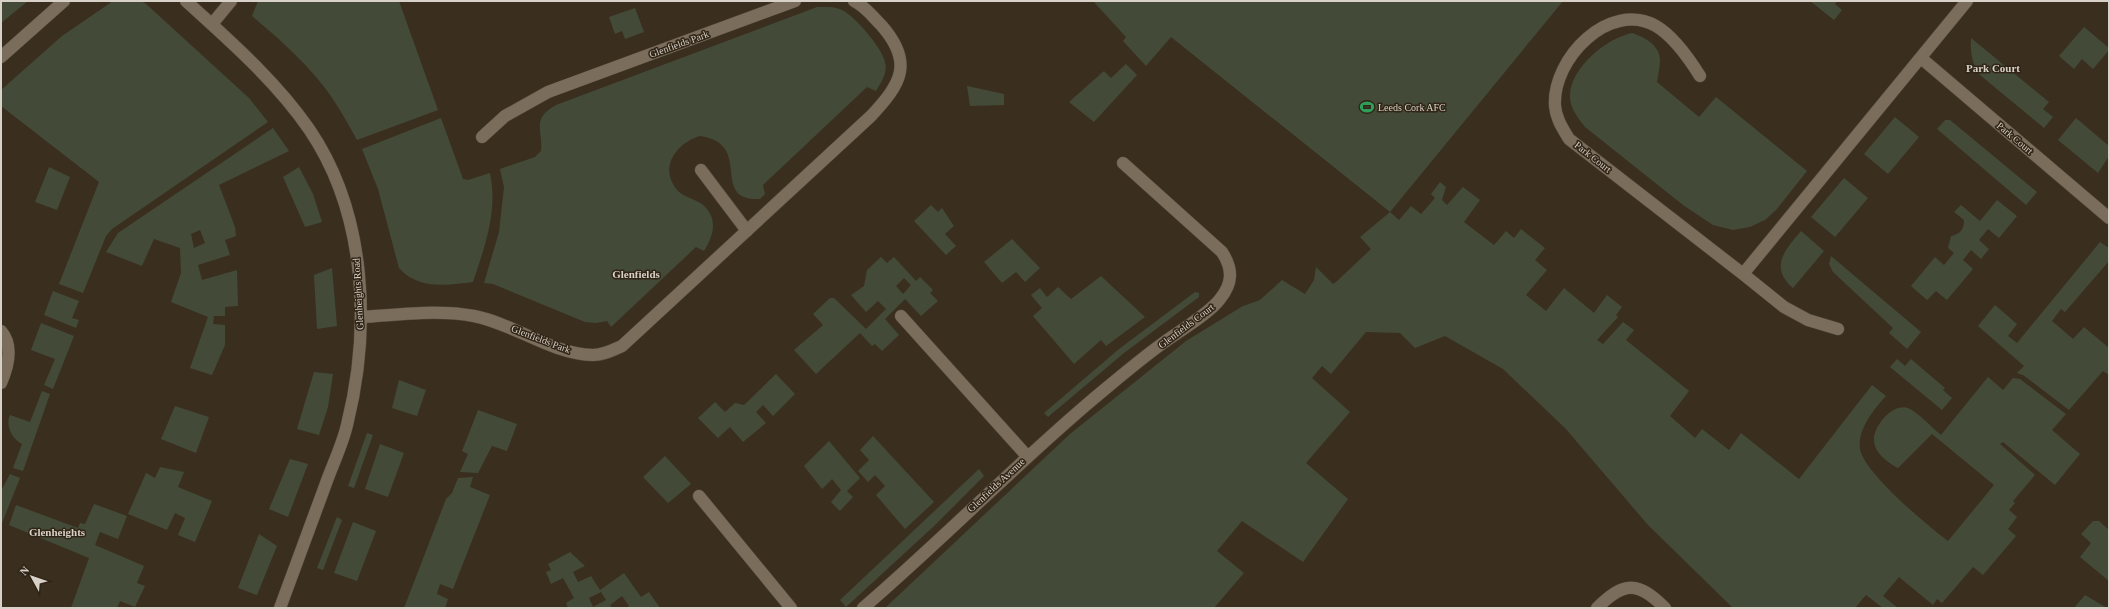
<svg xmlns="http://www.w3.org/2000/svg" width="2110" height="609" font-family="Georgia,serif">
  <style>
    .green { fill: #434b38; fill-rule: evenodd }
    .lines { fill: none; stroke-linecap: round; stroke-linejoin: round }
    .minor-casing { stroke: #544a3d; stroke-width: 13 }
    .minor { stroke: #7b6d5c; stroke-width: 12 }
    .labels { text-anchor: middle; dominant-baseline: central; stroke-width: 3; stroke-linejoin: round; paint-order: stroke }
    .street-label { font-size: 10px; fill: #d8d1c7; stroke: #302516 }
    .poi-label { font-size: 10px; fill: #d8d1c7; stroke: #302516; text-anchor: start }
    .neighbourhood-label { font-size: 11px; font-weight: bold; fill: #d8d1c7; stroke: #302516 }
  </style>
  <rect width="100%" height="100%" fill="#3a2e1f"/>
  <path class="green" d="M1,1H28L1,23Z
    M113,1H140L145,3L249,98L268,122L112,229L106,236L83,293L59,284L99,182L1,106V90L62,36Z
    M258,1H399L438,110L357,140C346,120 335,100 321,83C301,58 276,36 252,16Z
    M1093,1H1563L1390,212L1399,220L1411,206L1421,214L1435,198L1431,194L1440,182L1446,187L1442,200L1447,205L1463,187L1480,200L1464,222L1494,245L1506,231L1514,238L1521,229L1545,248L1535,260L1547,270L1526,295L1546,311L1564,288L1594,313L1607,295L1622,307L1616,315L1618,317L1597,340L1603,344L1623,322L1634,330L1626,340L1689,391L1670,416L1695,438L1702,429L1729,450L1741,433L1799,479L1872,385L1886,396C1874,409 1857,430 1860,449C1864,473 1928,526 1948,541L1994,485L1932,434L1898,468C1887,462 1873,452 1874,438C1875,424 1895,401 1910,409C1921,415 1931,427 1941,435L1988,377L2003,390L2013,378L2020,379L2066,414L2052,430L2080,454L2055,485L2003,442L2000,444L2035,475L2013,501L2015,503L2009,510L2017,517L2008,529L2016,536L1983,575L1973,567L1942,603L1937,599L1933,605L1899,577L1883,596L1898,608H1883L1866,595L1855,608H1733L1648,525L1565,428L1503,369L1445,336L1415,348L1400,333L1366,332L1331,374L1322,366L1312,378L1350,412L1306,463L1348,499L1303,562L1242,521L1217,551L1244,573L1214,608H885L1070,434L1186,341L1243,306L1260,300L1282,280L1305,294L1314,280L1316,267L1333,284L1336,282L1371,249L1360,237L1390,212L1171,37L1146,66L1123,41L1126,37Z
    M1810,1H1837L1835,4L1842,10L1834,20Z
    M817,7C825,7 834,6 842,10C855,16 882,48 885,62C888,72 881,83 876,91L867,87L763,185L765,194L760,199C708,201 755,144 700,136C676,143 657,169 679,192C687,199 701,200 707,209C718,223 712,238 704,251L696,247L611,327L607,321L596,323L585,322L493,284L484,283L499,232L504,187L500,169L535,157L541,151C543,129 531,119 556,105Z
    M635,8L644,32L625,39L622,31L615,34L609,17Z
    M2084,27L2109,48V50L2093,69L2082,59L2074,69L2059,56Z
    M1632,33C1644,37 1660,45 1660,60C1660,67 1658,75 1657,82L1699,117L1716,97L1807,171L1776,210L1765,220L1750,227L1733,230L1713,225L1683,205L1585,127C1578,118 1569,107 1570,95C1571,67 1607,38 1632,33Z
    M1971,38L2049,102L2043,109L2053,117L2044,128L1980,75C1972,63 1970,53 1971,38Z
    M1126,64L1137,75L1094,122L1069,102L1104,71L1111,78Z
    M967,86L1004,94V105L970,106Z
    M1895,117L1919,137L1888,174L1864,154Z
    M441,118L463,179L468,180L490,173C498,211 485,246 473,282C447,285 418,290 399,268L378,189L362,149Z
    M2076,118L2109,146V156L2098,173L2058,140Z
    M1945,120H1950L2037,192L2026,205L1937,129Z
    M273,128L289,151L219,185L235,227L236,236L225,240L230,255L198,265L202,280L237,270L238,306L225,307V316H214L213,324L225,325V345L212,375L190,368L208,317L171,302L181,273L180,248L154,239L142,266L106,252L118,233ZM200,230L205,243L194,248L191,234Z
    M49,167L70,177L57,210L35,202Z
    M299,167L313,194L322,222L305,227L283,177Z
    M1844,178L1868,198L1835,237L1811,217Z
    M1997,200L2017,216L1999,238L1988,229L1979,240L1989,249L1981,259L1971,250L1963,260L1973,269L1947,300L1936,291L1927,300L1911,286L1935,257L1944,265L1954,253L1948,248L1951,236C1960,234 1964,230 1964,220L1954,212L1961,205L1980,221Z
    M931,205L938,212L942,208L954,226L945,234L956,246L946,255L914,221Z
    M1801,231L1824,251L1793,288C1769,267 1785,250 1801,231Z
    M1012,239L1040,268L1025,282L1016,272L1002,283L984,262Z
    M2100,242L2109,248V261L2065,312L2061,309L2052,321L2073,339L2084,327L2109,348V375L2103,371L2069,410L2023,375L2017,373L2024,366L1978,326L1995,305L2017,324L2008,336L2017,343Z
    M1831,256L1921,332L1907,349L1889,333L1893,328L1833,272L1829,264Z
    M881,257L887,263L894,257L916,281L920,277L933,290L930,293L938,301L921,316L905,299L885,319L899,335L882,351L875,344L872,346L860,333L816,374L794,350L823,325L813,314L830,298H834L866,329L886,309L878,301L866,312L851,295L864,286L867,270ZM904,278L911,285L903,294L896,286Z
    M332,268L337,326L317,329L314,275Z
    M1101,276L1145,317L1106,346L1101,340L1074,364L1033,316L1042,308L1031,295L1040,288L1047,297L1058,287L1071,299Z
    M53,291L79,301L72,318L79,320L76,328L44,315Z
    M1195,292L1199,293V297L1124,353L1048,417L1044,413L1119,349Z
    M41,323L74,336L53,389L44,385L55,359L31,350Z
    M1897,359L1905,366L1911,359L1945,388L1943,390L1952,398L1942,410L1890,367Z
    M314,372L333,374L328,407L319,435L297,429Z
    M776,374L795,394L773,416L763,405L756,412L766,423L743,442L730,427L718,438L698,418L715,402L725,412L735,403L744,405Z
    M399,380L426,390L417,416L392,408Z
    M42,391L50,394L23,471L13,468L22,444C12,439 5,425 10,415L30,422Z
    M175,406L209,417L196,453L161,439Z
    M478,410L517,424L507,451L492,446L478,473L460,472L468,454L462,451Z
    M367,433L373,435L354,488L348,486Z
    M873,436L934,502L905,529L876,495L885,486L875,475L868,482L858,471L869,460L860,450Z
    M829,441L860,478L847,491L853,497L840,511L831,502L841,490L832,479L822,489L804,466Z
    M380,444L404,453L388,497L365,489Z
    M665,456L691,484L668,503L643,477Z
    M290,459L308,464L288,517L269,509Z
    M160,467L184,472L178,487L212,501L195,542L178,535L185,518L175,513L167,530L128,514L146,473L155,478Z
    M979,469L984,476L933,527L846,607L840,600Z
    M10,474L20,478L2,523L1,491Z
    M473,477L470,487L490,495L453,589L440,584L437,594L448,599L445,608H404L446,499L452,493L458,478Z
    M94,504L127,516L118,539L100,532L95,545L144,566L137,583L145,586L135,607L120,601L117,608H71L89,558L9,525L16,505L78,528L80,523L85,524Z
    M337,517L342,520L323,570L317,568Z
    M2093,521H2099L2109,530V581L2080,557L2091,543L2081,534Z
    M353,522L376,531L357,581L334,573Z
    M259,534L277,546L257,595L238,588Z
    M570,552L585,566L573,572L578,582L591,576L600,590L624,573L641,597L649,592L660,608H626L629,606L622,596L610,605L612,608H568L566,603L574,598L563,578L551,584L546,572L551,570L548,564ZM601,592L606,600L593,607L589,598Z
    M2085,595L2107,608H2074Z"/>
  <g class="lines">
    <defs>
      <path id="minor" d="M186,1C229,40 276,81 309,129C367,214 371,329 347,425C342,446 332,466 325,486C310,527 295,567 280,608
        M212,24L231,1
        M1,57L64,1
        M1921,58L2109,218
        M1700,76C1690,60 1673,36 1656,26C1609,0 1552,59 1555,106C1556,119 1563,129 1569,139L1743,274L1967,1
        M482,137L505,116L548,92L795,1
        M701,170L747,231
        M1743,274L1784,307L1808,320L1838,329
        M901,316L1027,456
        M361,317C398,315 438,309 474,316C515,324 551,354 593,355C604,355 613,350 622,346L871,116C901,84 914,63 882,26C873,17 866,7 854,1
        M1,331C14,346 8,367 1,383
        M699,496L791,608
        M863,608C941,541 1013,467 1092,400C1115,381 1138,361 1163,343C1178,332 1210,313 1220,299C1233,283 1233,269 1222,252L1123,163
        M1597,608C1624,581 1638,581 1665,608"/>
    </defs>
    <use href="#minor" class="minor-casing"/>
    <use href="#minor" class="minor"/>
  </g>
  <defs>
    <symbol id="stadium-bare" viewBox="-9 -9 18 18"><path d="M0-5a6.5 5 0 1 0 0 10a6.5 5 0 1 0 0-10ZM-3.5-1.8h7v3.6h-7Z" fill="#2e9e5b" stroke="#302516" stroke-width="2.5" paint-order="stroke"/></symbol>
  </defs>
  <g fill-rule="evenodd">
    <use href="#stadium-bare" x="1357" y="97" width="20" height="20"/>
  </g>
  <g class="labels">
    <g class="street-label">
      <text transform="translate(679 44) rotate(-20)">Glenfields Park</text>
      <text transform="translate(2015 138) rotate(40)">Park Court</text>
      <text transform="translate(1593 157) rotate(38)">Park Court</text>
      <text transform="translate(358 294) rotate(-93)">Glenheights Road</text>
      <text transform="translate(1186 326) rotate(-37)">Glenfields Court</text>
      <text transform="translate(541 339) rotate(21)">Glenfields Park</text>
      <text transform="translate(996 485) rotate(-43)">Glenfields Avenue</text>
    </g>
    <g class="poi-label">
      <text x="1378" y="107">Leeds Cork AFC</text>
    </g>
    <g class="neighbourhood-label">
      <text x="1993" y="68">Park Court</text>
      <text x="636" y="274">Glenfields</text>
      <text x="57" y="532">Glenheights</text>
    </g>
  </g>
  <rect width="2110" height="609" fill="none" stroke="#d8d1c7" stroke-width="4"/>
  <g transform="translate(32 577) rotate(310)" stroke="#302516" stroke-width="3" paint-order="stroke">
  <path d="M0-3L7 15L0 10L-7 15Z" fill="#d8d1c7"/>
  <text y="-6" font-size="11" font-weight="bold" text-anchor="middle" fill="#d8d1c7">N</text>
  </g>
</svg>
